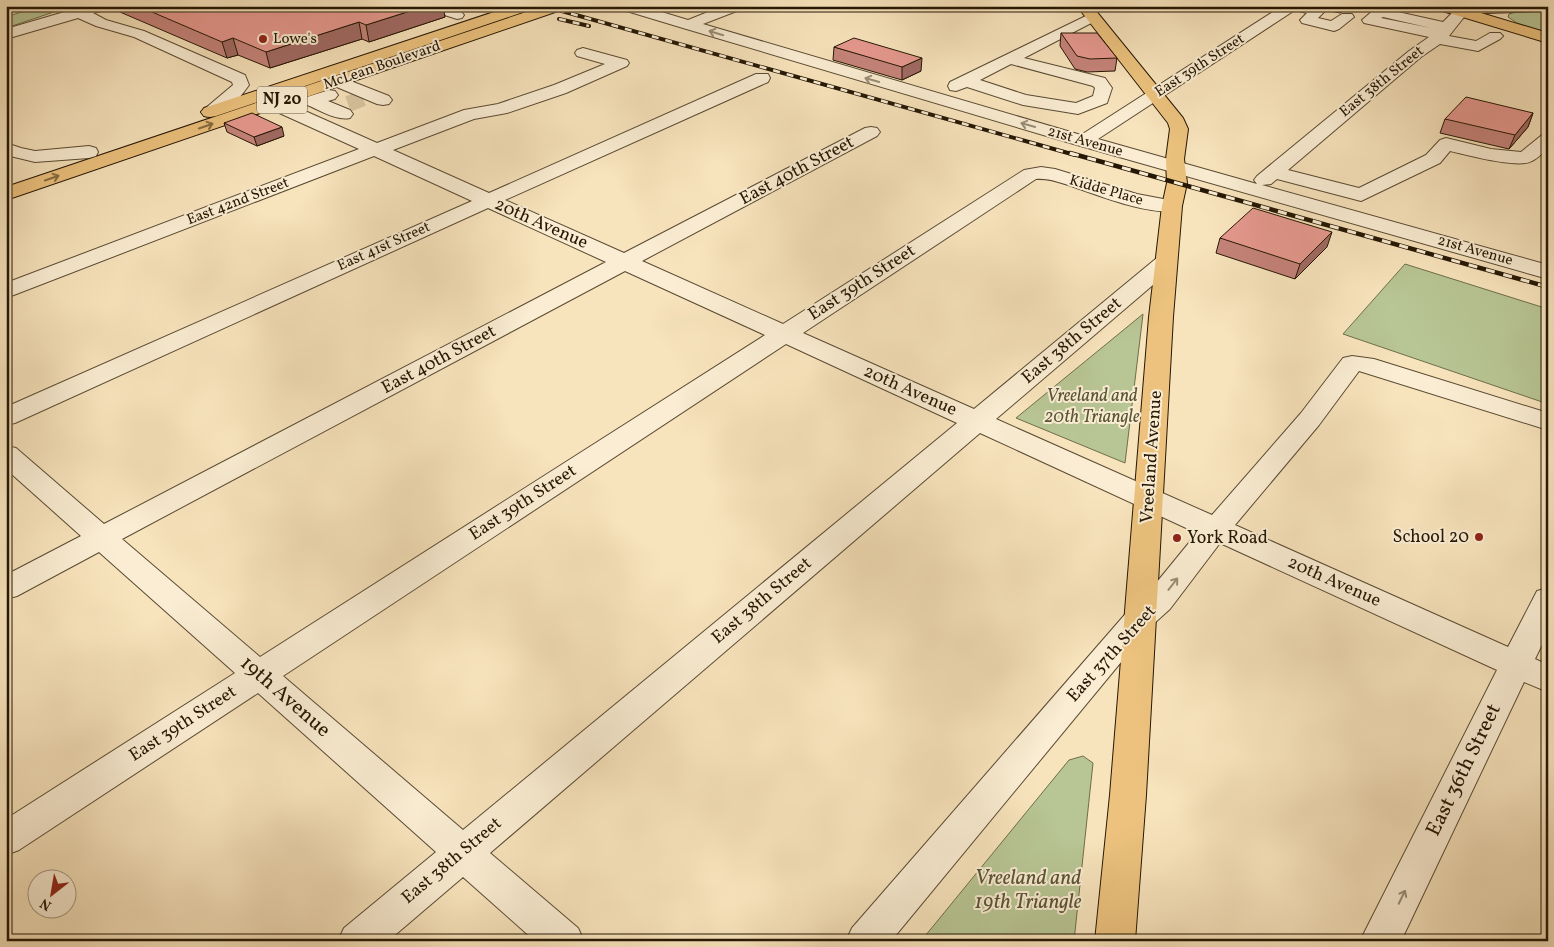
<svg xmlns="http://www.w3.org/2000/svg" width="1554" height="947" font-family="Vollkorn,serif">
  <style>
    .green { fill: #b8c594; stroke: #6e6e4c }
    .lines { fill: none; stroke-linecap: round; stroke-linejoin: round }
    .minor-tunnel { stroke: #d8c4a0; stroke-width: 16; stroke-dasharray: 16 8; stroke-linecap: butt }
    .minor-casing { stroke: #5a4a32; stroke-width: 2 }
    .major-casing { stroke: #251704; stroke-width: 2 }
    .highway-casing { stroke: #251704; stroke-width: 2 }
    .minor { fill: #faedd3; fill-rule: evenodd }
    .major { fill: #ecc27e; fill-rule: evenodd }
    .highway { fill: #ecc27e; fill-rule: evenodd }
    .rail-far1-casing { stroke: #251704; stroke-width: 4 }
    .rail-casing { stroke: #251704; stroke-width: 4.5 }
    .rail-far1 { stroke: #faedd3; stroke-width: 2.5; stroke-dasharray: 7; stroke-linecap: butt }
    .rail { stroke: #faedd3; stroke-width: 3; stroke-dasharray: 9; stroke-linecap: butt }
    .wall { fill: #c5837a; stroke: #251704 }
    .shaded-wall { fill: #a06a63; stroke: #251704 }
    .building { fill: #e5988e; stroke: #251704 }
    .oneway { stroke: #9a8d76 }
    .oneway2 { stroke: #886c41 }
    .poi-dot { fill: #8f2418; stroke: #faedd3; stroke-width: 2 }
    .labels { text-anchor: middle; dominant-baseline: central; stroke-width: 4; stroke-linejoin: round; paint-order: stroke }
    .far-poi-label { font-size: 15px; fill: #251704; stroke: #faedd3; text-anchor: start }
    .far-street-label { font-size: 15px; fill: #251704; stroke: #faedd3 }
    .shield { fill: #faedd3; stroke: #655742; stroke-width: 1 }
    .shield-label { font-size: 16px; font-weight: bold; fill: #251704 }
    .street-label { font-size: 18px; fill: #251704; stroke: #faedd3 }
    .park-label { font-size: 18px; font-style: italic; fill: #585436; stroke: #faedd3 }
    .poi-label { font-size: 18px; fill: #251704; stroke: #faedd3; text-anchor: end }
    .near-street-label { font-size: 21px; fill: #251704; stroke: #faedd3 }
    .near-park-label { font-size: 21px; font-style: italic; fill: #585436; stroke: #faedd3 }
  </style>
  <rect width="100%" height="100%" fill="#f7e3bc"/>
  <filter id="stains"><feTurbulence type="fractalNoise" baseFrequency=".004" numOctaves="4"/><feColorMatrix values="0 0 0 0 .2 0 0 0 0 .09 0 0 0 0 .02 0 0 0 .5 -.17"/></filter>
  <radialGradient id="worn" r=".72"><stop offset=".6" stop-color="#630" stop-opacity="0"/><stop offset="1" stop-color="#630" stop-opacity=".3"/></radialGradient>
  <path class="green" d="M40,6H72L6,28V17Z
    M1548,10V33L1517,23L1508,17L1509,14L1515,12Z
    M1405,264L1548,309V404L1343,334Z
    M1143,314L1125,463L1016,418Z
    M1083,756L1093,763L1074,941H921L1069,760Z"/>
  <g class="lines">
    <path class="minor-tunnel" d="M348,104L364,98"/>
    <defs>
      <path id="minor" d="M85,6H101L102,8L100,11L93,13L106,20L144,31L245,75L249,85C240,98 222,120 204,116L201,112L233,85L232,82L134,37L96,26L78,18L6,39V29Z
        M424,6C437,6 456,4 464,15L462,18L457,19L426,9Z
        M618,6H642L688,20L723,6H744L742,9L703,24L1081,135L1282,6L1323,8L1325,11L1318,18L1331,21L1342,14H1352L1354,17L1339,29L1334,31L1302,23L1300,20L1307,13L1295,10L1098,139L1257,184L1254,180L1257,176L1409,51L1429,37L1364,23L1362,20L1375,9L1380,8L1443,22L1456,9H1466L1468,12L1449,36L1476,41L1490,33H1500L1503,36L1500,39L1478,51L1440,44L1421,57L1288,170L1359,188L1426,155L1440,140L1446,138L1491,149L1521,152L1542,135L1548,134V148C1543,153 1538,158 1532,161C1519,169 1467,155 1450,151L1440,163L1361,201L1277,179L1271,184L1262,185L1548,265V279L1077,145L683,28L620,9ZM1383,17L1431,28L1381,18Z
        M1092,13L1097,14L1099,17L1097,20L1024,58L1105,78L1112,88L1107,103L1078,114L1023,105L967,87L956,91L950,90L948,86L950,82ZM1011,64L1093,86L1095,88L1093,96L1076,103L1026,95L980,80Z
        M583,48L627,60L629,63L627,66L566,93L507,113L474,119L393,150L489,193L756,74H768L770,78L768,82L505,200L624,253L865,128L871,127L877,128L880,132L877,136L642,261L783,324L1024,170L1041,167L1055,169L1137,194L1179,202L1182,206L1179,210C1153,217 1100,196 1074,187C1061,183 1049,178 1036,179L803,333L974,409L1158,257L1166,256L1174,257L1177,262L1174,267L996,419L1212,515L1301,413L1343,358L1352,356L1374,359L1548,413V430L1359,371L1319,425L1235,525L1508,647L1537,591L1548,588V632L1535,659L1548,665V692L1524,682L1401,941H1360L1497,670L1220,543L1170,609L1150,627L891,941H846L852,928L1128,611L1148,593L1197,533L980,433L490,853L578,928L584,941H535L463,877L388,941H338L344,928L436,852L258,693L19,850L6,855V819L235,673L99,552L17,596L6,599V575L81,536L6,469V446L16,448L104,524L606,262L488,208L15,423L6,425V407L472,201L374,156L6,298V283L359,149L266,107L263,103L266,99L272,98L278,99L377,143L464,110L498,104L554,85L605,64L577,56L575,53L577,50ZM625,271L765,335L260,657L122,539ZM786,344L957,423L463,830L283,676Z
        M338,76L389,96L392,100L389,104L383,105L377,104L332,85L330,81L332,77Z
        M329,90L335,91L338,95L335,99L328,101L350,110L353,114L350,118C336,121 320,110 307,105L304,101L307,97Z
        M6,143L21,148L35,151L89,146L96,148L98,152L96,156L89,158L35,162L6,155Z"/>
      <path id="major" d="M544,6H566L564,9L6,200V187Z
        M1077,6H1092L1183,118L1188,129L1184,159L1187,183L1182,206L1173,317L1146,795L1135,941H1095L1110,795L1149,317L1162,206L1167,183L1166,159L1170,129L1168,123Z
        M1434,6H1457L1470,10L1472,6H1548V11L1481,13L1548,33V43L1436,9Z"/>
      <path id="highway" d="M512,6H534L532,9L216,116L210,117L204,116L201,112L204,108Z"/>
    </defs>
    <use href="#minor" class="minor-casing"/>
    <use href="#major" class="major-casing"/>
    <use href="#highway" class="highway-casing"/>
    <use href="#minor" class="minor"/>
    <use href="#major" class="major"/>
    <use href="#highway" class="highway"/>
    <defs>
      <path id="rail-far1" d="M544,6L1075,155
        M559,19L589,26"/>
      <path id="rail" d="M1070,153L1548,287"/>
    </defs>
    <use href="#rail-far1" class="rail-far1-casing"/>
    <use href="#rail" class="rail-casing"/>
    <use href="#rail-far1" class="rail-far1"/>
    <use href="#rail" class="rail"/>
  </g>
  <path class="wall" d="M112,6H443L445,17L369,42L362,39L270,68L238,55L227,58L113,9Z
    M1323,6H1348L1340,13L1326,10Z
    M1061,33L1117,58L1115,71L1087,72L1075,69L1060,46Z
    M834,47L921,71L902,80L833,60Z
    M1533,113L1528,127L1509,149L1440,133L1445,119Z
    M224,123L284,136L257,146L227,132Z
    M1220,238L1327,247L1295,279L1216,253Z"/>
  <path class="shaded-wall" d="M426,6H443L445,17L369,42L366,25Z
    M1342,6H1348L1340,13Z
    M359,22L362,39L270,68L266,52Z
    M233,38L238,55L227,58L222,42Z
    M922,58L921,71L902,80V67Z
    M1533,113L1528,127L1509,149L1515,135Z
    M282,127L284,136L257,146L254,137Z
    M1332,232L1327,247L1295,279L1300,264Z"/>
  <path class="building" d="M138,6H426L366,25L359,22L266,52L233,38L222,42Z
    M1061,33H1097L1117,58L1090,59L1077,56Z
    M854,38L922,58L902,67L834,47Z
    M1466,97L1533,113L1515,135L1445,119Z
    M252,113L282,127L254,137L224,123Z
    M1253,208L1332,232L1300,264L1220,238Z"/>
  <defs><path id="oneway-shaft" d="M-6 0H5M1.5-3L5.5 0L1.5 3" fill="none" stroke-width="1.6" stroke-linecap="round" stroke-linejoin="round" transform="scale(1.25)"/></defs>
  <g class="oneway">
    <use href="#oneway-shaft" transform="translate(716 33) rotate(-163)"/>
    <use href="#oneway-shaft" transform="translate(872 80) rotate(-164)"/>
    <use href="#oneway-shaft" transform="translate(1028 125) rotate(-164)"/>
    <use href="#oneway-shaft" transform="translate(1173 584) rotate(-52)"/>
    <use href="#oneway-shaft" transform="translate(1402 897) rotate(-64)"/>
  </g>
  <g class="oneway2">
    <use href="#oneway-shaft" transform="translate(206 126) rotate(-19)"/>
    <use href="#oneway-shaft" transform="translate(52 178) rotate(-19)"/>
  </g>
  <g class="poi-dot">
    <circle cx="263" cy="39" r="5"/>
    <circle cx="1479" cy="537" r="5"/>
    <circle cx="1177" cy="538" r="5"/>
  </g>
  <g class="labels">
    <g class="far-poi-label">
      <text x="273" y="39">Lowe's</text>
    </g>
    <g class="far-street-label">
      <text transform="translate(382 66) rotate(-19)">McLean Boulevard</text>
      <text transform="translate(1200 66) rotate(-33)">East 39th Street</text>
      <text transform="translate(1382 82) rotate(-39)">East 38th Street</text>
      <text transform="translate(1085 142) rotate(16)">21st Avenue</text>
      <text transform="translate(1106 191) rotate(16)">Kidde Place</text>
      <text transform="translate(238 202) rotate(-21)">East 42nd Street</text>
      <text transform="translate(384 247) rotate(-24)">East 41st Street</text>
      <text transform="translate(1475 251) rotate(16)">21st Avenue</text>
    </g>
    <rect class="shield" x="257" y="86.5" width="50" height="27" rx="4"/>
    <g class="shield-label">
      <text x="282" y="100">NJ 20</text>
    </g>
    <g class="street-label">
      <text transform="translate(797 171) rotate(-28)">East 40th Street</text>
      <text transform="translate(541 224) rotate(24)">20th Avenue</text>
      <text transform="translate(862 283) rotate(-33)">East 39th Street</text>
      <text transform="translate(1072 341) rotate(-40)">East 38th Street</text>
      <text transform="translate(439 360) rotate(-28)">East 40th Street</text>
      <text transform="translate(910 391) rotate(24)">20th Avenue</text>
      <text transform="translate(1152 457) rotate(-86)">Vreeland Avenue</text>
      <text transform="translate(523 503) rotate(-33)">East 39th Street</text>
      <text transform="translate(1334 582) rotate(24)">20th Avenue</text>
      <text transform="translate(762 601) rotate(-40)">East 38th Street</text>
      <text transform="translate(1112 654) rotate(-48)">East 37th Street</text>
      <text transform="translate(183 724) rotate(-33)">East 39th Street</text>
      <text transform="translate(452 861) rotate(-40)">East 38th Street</text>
    </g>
    <g class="park-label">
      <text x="1092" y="396">Vreeland and<tspan x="1092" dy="21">20th Triangle</tspan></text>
    </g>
    <g class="poi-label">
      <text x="1469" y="537">School 20</text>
      <text x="1187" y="538" text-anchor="start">York Road</text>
    </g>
    <g class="near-street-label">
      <text transform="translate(285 697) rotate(41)">19th Avenue</text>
      <text transform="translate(1464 770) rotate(-64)">East 36th Street</text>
    </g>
    <g class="near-park-label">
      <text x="1028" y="878">Vreeland and<tspan x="1028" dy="24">19th Triangle</tspan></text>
    </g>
  </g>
  <rect width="1554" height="947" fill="none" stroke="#f7e3bc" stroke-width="25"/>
  <rect x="8" y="8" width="1539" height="932" fill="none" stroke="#251704" stroke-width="2.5"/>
  <rect x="12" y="12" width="1529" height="922" fill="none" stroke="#251704"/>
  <g transform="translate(52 894) rotate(211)"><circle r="24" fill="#faedd3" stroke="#a59780"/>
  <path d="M0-4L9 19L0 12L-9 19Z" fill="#8f2418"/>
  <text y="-8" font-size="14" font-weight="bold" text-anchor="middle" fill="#251704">N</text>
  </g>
  <rect width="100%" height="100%" filter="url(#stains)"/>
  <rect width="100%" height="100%" fill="url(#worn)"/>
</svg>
